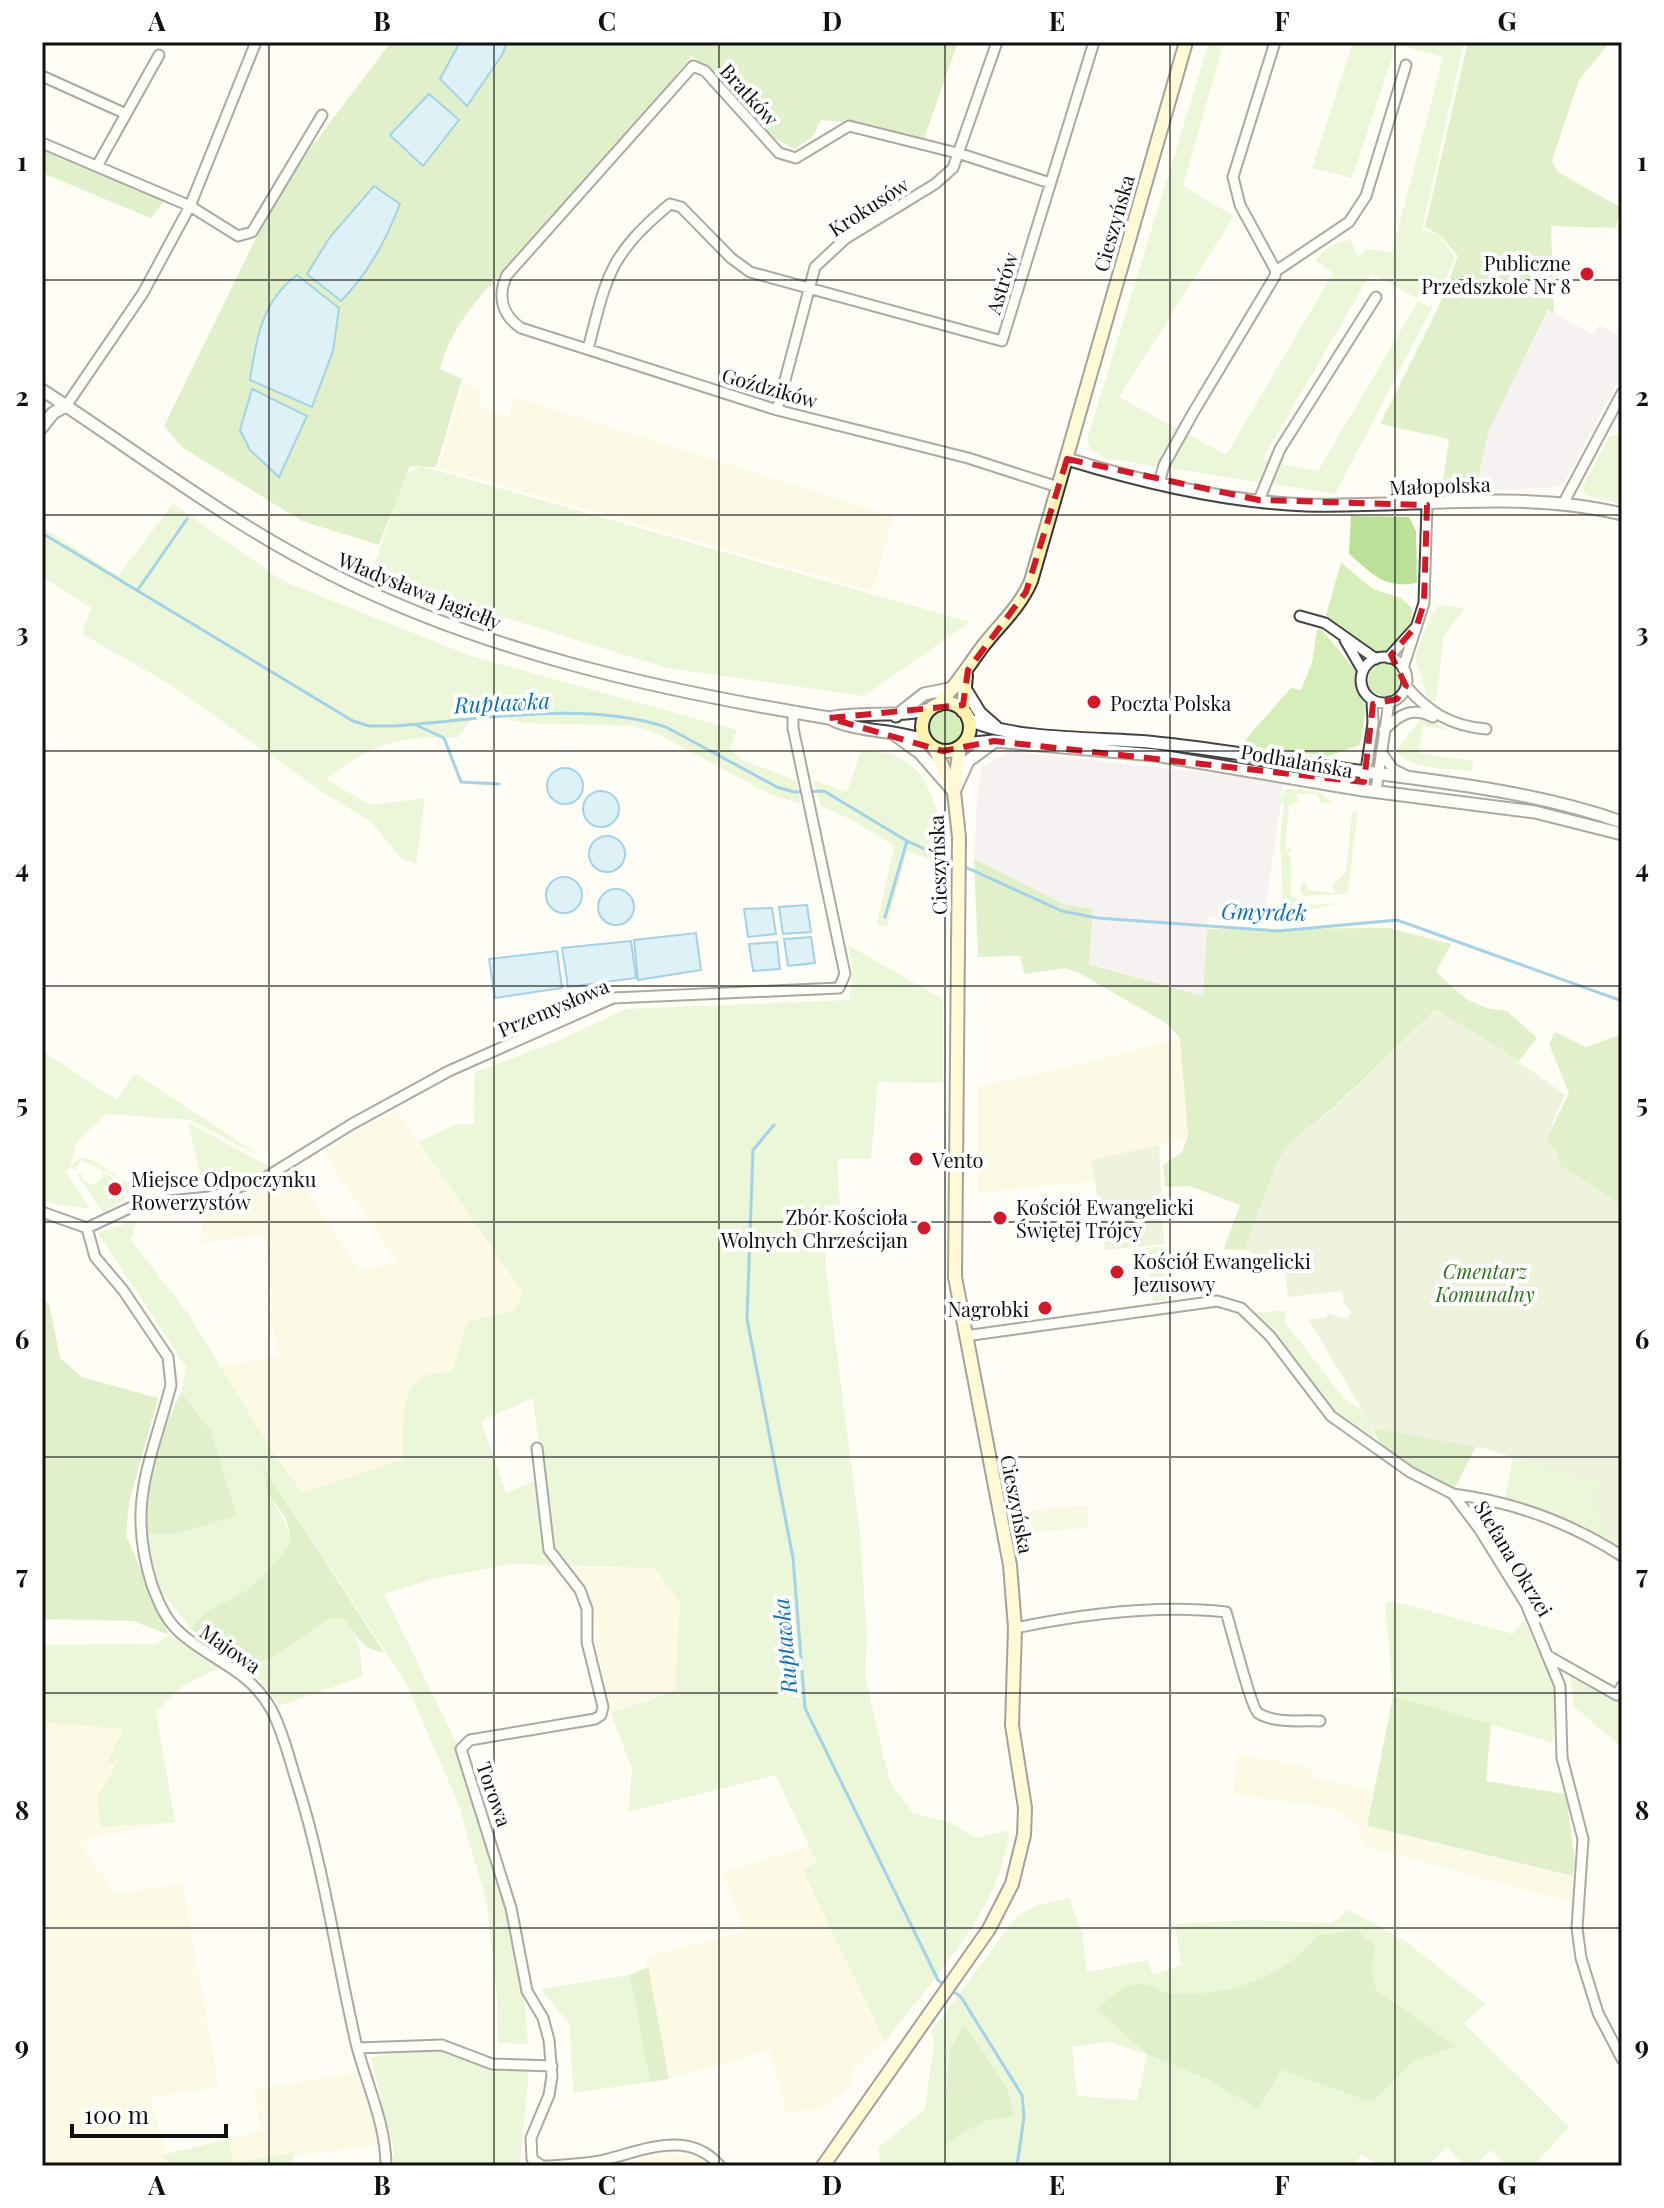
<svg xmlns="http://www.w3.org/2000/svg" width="1664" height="2208" font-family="'Playfair Display',serif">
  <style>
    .industrial { fill: #eee5ef }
    .farmland { fill: #f8f3d1 }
    .green { fill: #d6eeb9; fill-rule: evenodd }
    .forest { fill: #bbe097 }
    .cemetery { fill: #dbe5c1 }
    .pitch { fill: #e8f4cc }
    .water { fill: #b4e3fb; stroke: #359dd8; stroke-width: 2 }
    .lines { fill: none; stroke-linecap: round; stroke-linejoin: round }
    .stream { stroke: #359dd8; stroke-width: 3 }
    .minor-casing { stroke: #444; stroke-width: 13 }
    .tertiary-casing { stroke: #444; stroke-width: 15 }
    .secondary-casing { stroke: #333; stroke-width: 16 }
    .minor { stroke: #fff; stroke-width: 9 }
    .tertiary { stroke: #fff; stroke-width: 11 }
    .secondary { stroke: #fff3af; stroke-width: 12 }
    .marked { fill: none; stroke: #ce1b2a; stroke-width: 6; stroke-dasharray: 16 10; stroke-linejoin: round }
    .grid { fill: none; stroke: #111; stroke-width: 2; stroke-opacity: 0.55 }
    .poi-dot { fill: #ce1b2a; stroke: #fff; stroke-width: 3 }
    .labels { text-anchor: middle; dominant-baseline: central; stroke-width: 8; stroke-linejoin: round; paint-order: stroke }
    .street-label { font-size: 20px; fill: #111; stroke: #fff }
    .poi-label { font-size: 20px; fill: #111; stroke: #fff; text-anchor: start }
    .park-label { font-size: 20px; font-style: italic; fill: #2f6f1a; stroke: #fff }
    .water-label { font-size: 22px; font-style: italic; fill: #0d6eaf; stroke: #fff }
    .neatline { fill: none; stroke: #111; stroke-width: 3 }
    .grid-label { font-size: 26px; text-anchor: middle; font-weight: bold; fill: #111 }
  </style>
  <rect width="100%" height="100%" fill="#fffdf4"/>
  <path class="industrial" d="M1549,310L1593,335L1599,325L1622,337V373L1565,481L1556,487L1475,492L1489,430Z
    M1010,751L1284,781L1264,919L1208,917L1204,996L1089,963L1093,909L1063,904L974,859L977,797L982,767Z"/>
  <path class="farmland" d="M463,383L481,388L479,406L509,417L515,397L893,516L873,591L439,468Z
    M1180,1038L1188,1135L1185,1140L1092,1160L1095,1181L978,1193V1086L1077,1065Z
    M396,1110L523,1293L516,1310L468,1321L452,1372L422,1377L408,1395L402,1460L303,1493L278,1460L221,1366L279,1356L269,1311L273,1310L264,1235L200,1243L205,1205L247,1194L293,1171L359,1270L398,1263L324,1152Z
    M654,1567L680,1602L675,1688L611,1713L597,1647L593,1602L572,1568Z
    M45,1721L125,1729L105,1764L122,1754L101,1827L175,1822L87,1838L86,1853L115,1893L183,1884L219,2087L150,2098L167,2153L163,2155L169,2166H42V1722Z
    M1238,1754L1313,1768V1777L1372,1791L1367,1827L1573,1876L1574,1903L1363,1846L1358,1825L1332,1808L1233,1794Z
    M809,1846L817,1862L804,1870L885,2042L852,2069L853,2084L822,2109L786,2112L770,2050L669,2079L646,1957L745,1932L723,1872Z
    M359,2072L380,2145L233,2163L228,2139L261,2131L254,2089Z
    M667,2152L703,2158L708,2166H618Z"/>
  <path class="green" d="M1209,42H1224L1183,186L1234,216L1119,397L1226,455L1333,273L1315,260L1330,246L1350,239L1358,257L1367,249L1392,252L1443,57L1391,43L1393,55L1352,178L1312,168L1353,42H1464L1422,230L1439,235L1454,257C1449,279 1438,292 1416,298L1371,273L1262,460L1318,471L1418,301L1432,308L1335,494L1104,458L1090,449L1087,440Z
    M1622,433V504L1585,495L1583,486L1609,437Z
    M421,466L970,622L864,696L667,668L461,604L375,564L405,475Z
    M173,504L285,582L471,656L737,730L730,749L742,760L796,780L801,804L769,794L656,733L633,726L526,723L475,713L457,738C396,736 376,742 326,779L370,805L425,798L416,864L401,858L370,821L324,793L168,683L84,635L83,629L92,608L42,577V527L118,576Z
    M1341,563L1373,589L1401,598L1412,608L1411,624L1391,652L1373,654L1326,615Z
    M1440,605L1465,608L1444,636L1436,702L1428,701L1415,656L1431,616Z
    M1321,629L1356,671L1357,689L1366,707L1360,745L1328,756L1250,747L1245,740L1291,688L1301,690L1312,663L1317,630Z
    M1368 680a16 16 0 1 1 32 0a16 16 0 1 1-32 0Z
    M928 728a17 17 0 1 1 34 0a17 17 0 1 1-34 0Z
    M1422,717L1449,730L1423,726L1419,753L1473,761L1472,771C1448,768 1412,771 1396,751Z
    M861,751C870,752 883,751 893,755C935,770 942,826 944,864L907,851L887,927L877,924L894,846L854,821L821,806L813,780L847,792Z
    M1287,788L1322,793L1332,804L1321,803L1317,794H1296L1299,801L1289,806L1285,850L1290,848L1292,850L1287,854L1291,856V895L1304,905L1340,903L1313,909L1283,908L1280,841L1284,803L1279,802Z
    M1358,811L1348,891L1343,894L1304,896L1299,889L1304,882L1309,890L1335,893L1332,885L1346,872L1352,812Z
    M848,945L943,999V1083L878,1082L871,1159H837L840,1204L824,1206L826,1268L860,1533L867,1636L865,1676L885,1763L891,1783L913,1813L952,1823L975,1838L1009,1830C1002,1910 932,1979 885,2042L803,1870L817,1862L775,1775L628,1812L632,1769L611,1713C634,1704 670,1696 686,1681L675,1688L680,1603L655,1568L511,1564L437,1578L384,1594L455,1740L475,1796L511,1920L524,1994L528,2044L498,2043L497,1996L487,1904L458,1803L405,1681L263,1467C263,1494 284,1513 291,1539C280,1562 257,1584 235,1597C218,1608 200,1610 192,1630L160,1590L145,1535L178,1533L237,1516L211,1431L181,1392L186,1367L98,1233L137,1220L131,1240L189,1315L278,1460L303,1493L402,1460C404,1439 399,1390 420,1378C428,1373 442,1373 452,1372L468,1321L515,1310L523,1293L419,1142L456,1124H474L475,1072L563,1039L625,1009L849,1000L853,972ZM533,1398L543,1477L506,1493L481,1421Z
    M42,1051L117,1100L135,1073L265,1159L190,1120L106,1114L77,1142L71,1165L81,1158L95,1161L139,1191L137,1196L128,1198L121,1179L81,1160L75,1170L71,1166L66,1172L90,1209L42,1202V1164L46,1163L42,1155Z
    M188,1123L273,1168L245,1180L204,1190Z
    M102,1171L113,1179L103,1188L108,1199H117L124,1194L125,1199L103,1213L77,1175L82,1173L84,1181L94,1185L103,1177Z
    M1163,1246L1166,1300L1153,1302L1146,1248Z
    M1286,1311L1285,1322L1343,1397L1367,1414L1376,1440L1324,1402L1278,1337L1253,1312Z
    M1513,1457L1600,1485L1604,1530L1622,1541V1551L1584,1526L1505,1497Z
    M1393,1601L1513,1634L1522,1622L1525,1623L1556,1689L1553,1743L1393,1696L1385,1604Z
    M328,1619H344C359,1638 362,1653 362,1677L279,1706L246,1663L276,1655Z
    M169,1635L222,1667L182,1686L156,1712L175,1822L101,1827L97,1798L121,1757L105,1766L124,1729L42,1722V1645L156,1644Z
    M1570,1676L1622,1700V1747L1574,1707Z
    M1069,1898L1083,1936L1087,1972L1147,1960L1153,1975L1181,1965L1175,1924L1252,1920L1332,1923L1349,1910L1405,1941L1486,2004L1464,2023L1569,2127L1533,2166H1507L1491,2150L1475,2166H1465L1447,2147L1427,2166H1384L1361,2155L1354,2166H881L878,2148L925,2109L934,2043L931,2032L1016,1917L1038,1905ZM1108,2042L1147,2054L1137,2100L1077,2096L1072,2047Z
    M630,1975L650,2082L573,2093L570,2025L541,1989Z
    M448,2046L495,2073V2058L530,2059L520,2166H393L394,2151L371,2057Z
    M228,2139L234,2162L294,2153L292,2166H169L162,2155Z"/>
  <path class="forest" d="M391,42H958L923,142L852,123L821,120L813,136L795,149L770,136L692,56C645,113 597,169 549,224C508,270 456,308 440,369L462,379L436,467L410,466L379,545L302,521L183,448L164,426L281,187Z
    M1468,42H1610L1579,80L1552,160L1558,172L1620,207L1616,228L1551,226L1554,313L1548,310L1489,430L1475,492L1442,488L1449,439L1380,424L1438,308L1458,256L1440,235L1425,227Z
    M42,150L164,201L151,218L42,173Z
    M1351,516L1409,517L1416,531L1417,583C1384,589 1373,574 1349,554Z
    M974,859L1063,904L1093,909L1089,964L1203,996L1207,929L1389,928L1451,944L1436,972L1466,999L1487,1008L1507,1011L1537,1038L1519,1061L1436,1010L1335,1106L1289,1144L1277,1164L1244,1250L1224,1249L1240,1205L1189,1186L1165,1187L1163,1165L1182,1152L1188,1135L1180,1038L1166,1023L1079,973L1065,968L1024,974L1020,956L978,957Z
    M1555,1032L1586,1047L1622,1034V1206L1559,1165L1557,1153L1546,1140L1569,1093L1549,1044Z
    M42,1303H49L60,1358L82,1377L158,1398L129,1502L126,1535L169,1635L133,1621L42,1619Z
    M181,1392L211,1431L237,1516L178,1533L145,1535C132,1494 164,1430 181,1392Z
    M1373,1428L1476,1446L1454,1490C1428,1477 1380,1458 1373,1428Z
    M262,1465L384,1652C360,1650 358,1635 344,1619H328L276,1655L252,1666L230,1656L192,1630C200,1610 217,1607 235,1597C257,1585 280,1561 291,1539L286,1518L267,1492Z
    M1393,1696L1491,1724L1486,1781L1566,1794L1575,1861L1573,1876L1367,1826Z
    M1357,1930L1376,1947L1371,1968L1376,1990L1455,2046L1412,2062L1372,2102L1281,2070L1258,2109L1207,2079L1147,2054L1097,2009C1110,1999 1123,1985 1140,1984C1149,1983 1159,1992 1169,1993C1226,1998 1283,1978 1319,1935Z
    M648,1967L669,2079L650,2082L630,1975Z
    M964,2025L1008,2091L1014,2116L984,2121L945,2144L944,2110L950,2049Z"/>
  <path class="cemetery" d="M1437,1010L1503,1050L1565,1095L1546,1139L1557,1153L1559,1165L1622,1205V1541L1604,1531L1591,1502L1599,1485L1487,1449L1373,1428L1308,1319L1327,1317V1313L1347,1319L1351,1312L1344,1304L1342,1291L1288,1297L1283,1257L1269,1258L1244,1250L1275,1166L1288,1144L1334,1108Z
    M1159,1145L1164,1244L1105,1250L1092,1160Z"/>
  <path class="pitch" d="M1087,1506L1089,1528L1032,1532L1031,1510Z"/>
  <path class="water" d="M460,42H507L502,55L467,106L440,79Z
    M429,94L459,120L423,166L390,135Z
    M374,186L400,204C385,242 369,272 341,301L307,274L330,237Z
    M297,275L339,308L333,351L312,407L250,380C256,339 262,301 297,275Z
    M252,389L307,416L279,477L250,450L240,430Z
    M547 786a18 18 0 1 1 36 0a18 18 0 1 1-36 0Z
    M583 809a18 18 0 1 1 36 0a18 18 0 1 1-36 0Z
    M589 854a18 18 0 1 1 36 0a18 18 0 1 1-36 0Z
    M546 895a18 18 0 1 1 36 0a18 18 0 1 1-36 0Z
    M598 907a18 18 0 1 1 36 0a18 18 0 1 1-36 0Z
    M807,905L811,932L783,934L779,907Z
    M772,908L776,934L748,937L744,909Z
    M696,933L701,970L638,980L634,940Z
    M811,937L815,963L788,966L784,939Z
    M631,941L636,978L568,987L562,948Z
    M777,942L780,969L753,971L749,944Z
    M557,951L562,988L495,998L489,959Z"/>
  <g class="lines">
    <path class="stream" d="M42,533L353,721L369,726H393C478,720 584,700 666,727L777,787L794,792L824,791L907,841L956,863
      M137,591L187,519
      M416,725L444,738L461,782L499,784
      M963,866L1062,911L1098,918L1278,931L1397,920L1622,1001
      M885,917L907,841
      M774,1125L753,1150L747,1319L793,1558L805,1708L938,1980L944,1985
      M950,1989L961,1997L1022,2095L1024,2117L1017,2166"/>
    <defs>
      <path id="minor" d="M42,76L124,113
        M42,143L190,206L238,236L252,232L322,115
        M97,166L159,55
        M1050,183L961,154L849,126L796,158L779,153L705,71L693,66L507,275C497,296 502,315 521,328L777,410L968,458L1058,487
        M1276,271L1349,222L1366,196L1406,65
        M588,349C607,275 609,255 670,204L681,207L731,258L750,272L1002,341L1094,42
        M66,406L143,293L190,206L256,42
        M777,410L815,267L845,239L935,184L953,168L997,42
        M1159,483L1164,465L1193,413L1275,276L1276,271L1240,205L1233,177L1275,42
        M1259,500L1280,449L1376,297
        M1564,502L1622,393
        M1300,616L1325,623L1376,659
        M1345,640L1363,671
        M1361 680a23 23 0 1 1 46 0a23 23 0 1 1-46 0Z
        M1388,658L1415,628
        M1403,668L1424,603L1427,505
        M1406,686C1428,712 1451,726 1486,729
        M1384,730C1399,715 1412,706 1433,717
        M1381,752L1393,769L1407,776
        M1363,790L1373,723L1372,700
        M1376,791L1389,702
        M42,1212L87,1228L138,1204L209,1197L263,1179L352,1124L449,1071L613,998L839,988L845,974L793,728V712
        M87,1228L95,1257L123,1290L168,1357L171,1385C151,1462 126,1504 152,1585C159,1604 167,1623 184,1636C214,1661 250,1671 271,1709C283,1731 289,1758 297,1783C324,1868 336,1956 356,2043C366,2083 386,2123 386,2166
        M965,1336L1217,1301L1241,1308L1270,1336L1331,1416L1410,1472L1453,1494L1480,1530L1526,1604L1560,1686L1562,1758L1583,1839L1577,1928L1581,1958L1598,2013L1622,2059
        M537,1448L549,1550L580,1590L587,1609V1642L603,1707L601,1715L595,1719L470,1740L461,1749L511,1908L527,1991L543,2018L549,2040L552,2076L549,2095L531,2138L532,2159L542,2166
        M1453,1494C1515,1502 1569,1522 1622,1556
        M1015,1628C1082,1614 1158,1604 1226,1612C1231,1628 1251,1707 1258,1713C1275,1724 1302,1720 1320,1721
        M1548,1656L1617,1695L1622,1686
        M358,2048L442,2045L492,2064L552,2066
        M545,2166C565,2165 588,2164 608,2159C647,2149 690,2130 720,2166"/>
      <path id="tertiary" d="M42,390C137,452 228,522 329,573C485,652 657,690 829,718C859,733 894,729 926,741
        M42,427L53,413L66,406
        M1067,459C1142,482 1227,502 1306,505C1411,508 1519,489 1622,514
        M964,687L980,713L996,727
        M896,716L924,694L954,688
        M829,718C863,711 896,718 931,709
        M968,719C1009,740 1100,738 1148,742C1221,749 1293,763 1366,772C1453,783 1538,793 1622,822
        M894,734L920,753L954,792L968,761L994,742
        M963,744L994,741L1155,755L1363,790L1535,812L1622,834"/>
      <path id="secondary" d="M922 727a24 24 0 1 1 48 0a24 24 0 1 1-48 0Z
        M938,705C956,686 968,666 983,646C1000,624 1020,607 1031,581L1186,42
        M963,711L966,675
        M954,789L960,747
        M823,2166L989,1929L1012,1884L1024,1835L1025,1808L1012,1725L1015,1628L1010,1565L955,1277L959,837L954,792L935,749"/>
    </defs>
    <use href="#minor" class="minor-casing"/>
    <use href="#tertiary" class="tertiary-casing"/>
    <use href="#secondary" class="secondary-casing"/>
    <use href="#minor" class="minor"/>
    <use href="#tertiary" class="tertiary"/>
    <use href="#secondary" class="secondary"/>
  </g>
  <path d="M0 0H1664V2208H0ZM1067,459L1259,500L1427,505L1424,603L1417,625L1391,655L1406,686L1397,699L1373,704L1364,782L994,741L943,751L829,718L963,705L968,670L1026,592Z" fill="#fffdf4" fill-opacity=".55" fill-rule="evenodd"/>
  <path class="marked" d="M1067,459L1259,500L1427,505L1424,603L1417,625L1391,655L1406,686L1397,699L1373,704L1364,782L994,741L943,751L829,718L963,705L968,670L1026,592Z"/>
  <path class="grid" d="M269,42V2166M494,42V2166M719,42V2166M945,42V2166M1170,42V2166M1395,42V2166M42,280H1622M42,515H1622M42,751H1622M42,986H1622M42,1222H1622M42,1457H1622M42,1693H1622M42,1928H1622"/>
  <g class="poi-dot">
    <circle cx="1587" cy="274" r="8"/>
    <circle cx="1094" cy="702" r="8"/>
    <circle cx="916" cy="1159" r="8"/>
    <circle cx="115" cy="1189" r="8"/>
    <circle cx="1000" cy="1218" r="8"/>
    <circle cx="924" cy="1228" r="8"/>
    <circle cx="1117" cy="1272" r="8"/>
    <circle cx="1045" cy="1308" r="8"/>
  </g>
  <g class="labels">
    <g class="street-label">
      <text transform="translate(750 94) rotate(48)">Bratków</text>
      <text transform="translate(868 206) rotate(-33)">Krokusów</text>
      <text transform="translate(1113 223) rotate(-74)">Cieszyńska</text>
      <text transform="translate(1001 283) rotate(-73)">Astrów</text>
      <text transform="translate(770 387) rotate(16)">Goździków</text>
      <text transform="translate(1440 485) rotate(-2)">Małopolska</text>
      <text transform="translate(420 590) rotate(22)">Władysława Jagiełły</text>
      <text transform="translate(1297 760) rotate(10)">Podhalańska</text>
      <text transform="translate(937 865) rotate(-92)">Cieszyńska</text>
      <text transform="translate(553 1007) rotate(-23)">Przemysłowa</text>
      <text transform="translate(1018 1504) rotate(79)">Cieszyńska</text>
      <text transform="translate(1514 1558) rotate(59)">Stefana Okrzei</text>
      <text transform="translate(231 1648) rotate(35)">Majowa</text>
      <text transform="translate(495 1794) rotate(71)">Torowa</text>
    </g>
    <g class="poi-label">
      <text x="1571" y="262" text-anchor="end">Publiczne<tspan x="1571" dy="23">Przedszkole Nr 8</tspan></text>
      <text x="1110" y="702">Poczta Polska</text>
      <text x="932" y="1159">Vento</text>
      <text x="131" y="1178">Miejsce Odpoczynku<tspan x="131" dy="23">Rowerzystów</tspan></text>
      <text x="1016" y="1206">Kościół Ewangelicki<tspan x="1016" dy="23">Świętej Trójcy</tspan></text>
      <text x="908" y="1216" text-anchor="end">Zbór Kościoła<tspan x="908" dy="23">Wolnych Chrześcijan</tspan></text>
      <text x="1133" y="1260">Kościół Ewangelicki<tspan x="1133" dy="23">Jezusowy</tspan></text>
      <text x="1029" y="1308" text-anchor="end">Nagrobki</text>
    </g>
    <g class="park-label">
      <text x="1485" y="1270">Cmentarz<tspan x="1485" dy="23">Komunalny</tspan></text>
    </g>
    <g class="water-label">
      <text transform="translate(502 702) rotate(-3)">Ruptawka</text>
      <text transform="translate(1264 911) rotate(1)">Gmyrdek</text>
      <text transform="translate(784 1646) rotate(-95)">Ruptawka</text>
    </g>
  </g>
  <rect width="1664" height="2208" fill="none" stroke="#ffffff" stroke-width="88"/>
  <path d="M72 2124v12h154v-12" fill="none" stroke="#111111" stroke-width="4"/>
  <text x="84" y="2124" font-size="24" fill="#111111" stroke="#ffffff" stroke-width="6" paint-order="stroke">100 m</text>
  <rect x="44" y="44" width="1576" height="2120" class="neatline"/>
  <g class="grid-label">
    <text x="157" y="31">A</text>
    <text x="382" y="31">B</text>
    <text x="607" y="31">C</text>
    <text x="832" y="31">D</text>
    <text x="1057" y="31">E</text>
    <text x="1282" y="31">F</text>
    <text x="1507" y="31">G</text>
    <text x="22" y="171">1</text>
    <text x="1642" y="171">1</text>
    <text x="22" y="406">2</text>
    <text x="1642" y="406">2</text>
    <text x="22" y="642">3</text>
    <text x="1642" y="642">3</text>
    <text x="22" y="878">4</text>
    <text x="1642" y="878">4</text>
    <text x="22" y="1113">5</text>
    <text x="1642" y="1113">5</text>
    <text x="22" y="1349">6</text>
    <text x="1642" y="1349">6</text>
    <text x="22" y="1584">7</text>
    <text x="1642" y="1584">7</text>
    <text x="22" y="1820">8</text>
    <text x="1642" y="1820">8</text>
    <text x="22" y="2055">9</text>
    <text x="1642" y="2055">9</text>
    <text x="157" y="2195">A</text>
    <text x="382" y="2195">B</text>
    <text x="607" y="2195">C</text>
    <text x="832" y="2195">D</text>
    <text x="1057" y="2195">E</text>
    <text x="1282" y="2195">F</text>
    <text x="1507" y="2195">G</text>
  </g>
</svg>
